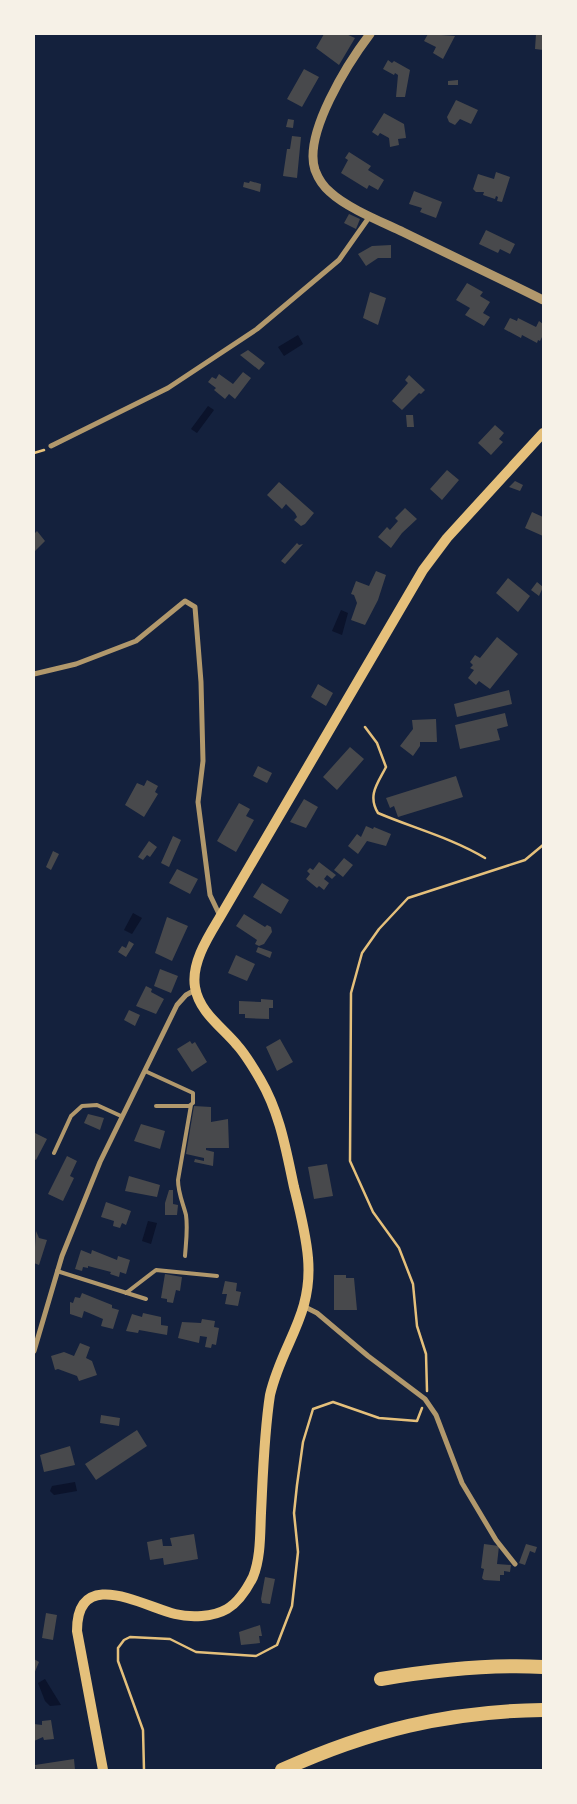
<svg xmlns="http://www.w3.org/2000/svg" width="577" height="1804" font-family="Inter,sans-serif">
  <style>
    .water { fill: #0b132b }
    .building { fill: #48494c }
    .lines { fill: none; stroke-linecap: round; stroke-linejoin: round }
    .path { stroke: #e5c07b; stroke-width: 2.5 }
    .service { stroke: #b1986c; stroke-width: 4 }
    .minor { stroke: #b1986c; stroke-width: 5 }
    .tertiary { stroke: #b1986c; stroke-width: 9 }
    .secondary { stroke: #e5c07b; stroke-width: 10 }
    .motorway { stroke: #e5c07b; stroke-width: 14 }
  </style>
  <rect width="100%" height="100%" fill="#14213d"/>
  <path class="water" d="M298,335L303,344L284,356L278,347Z
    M208,406L214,410L197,433L191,429Z
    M341,610L348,613L342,635L332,631Z
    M133,913L142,918L132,934L124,930Z
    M148,1221L157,1223L151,1244L142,1241Z
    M75,1482L77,1491L54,1495L50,1491L52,1486Z
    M45,1679L61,1705L50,1706L45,1701L38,1683Z"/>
  <path class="building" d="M324,34H346L355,38L339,65L316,48Z
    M428,34L455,36L443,59L433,53L436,47L424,41Z
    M536,34H543V50L535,49Z
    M388,60L392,63L394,61L410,70L405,97H396L398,75L395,73L394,75L383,69Z
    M304,69L319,77L302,107L287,99Z
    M458,80V85H448V81Z
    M456,100L478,110L471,124L460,119L455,125L449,122L447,117Z
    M384,113L404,124L406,138L398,139L399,145L390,147L389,138L380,133L378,136L372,132Z
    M288,119L294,120L293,128L286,127Z
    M292,136L301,137L297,178L283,176L287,149H290Z
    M349,152L371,166L368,170L384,180L378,190L369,185L367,189L341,173L348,160L345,158Z
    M496,172L510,177L502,202L497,201L498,197L496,196L495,199L483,195L484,192H476L473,189L478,174L494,179Z
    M250,181L261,184L260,192L243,187L244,182L249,183Z
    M414,191L442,202L436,218L420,212L422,208L409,204Z
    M349,214L360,219L356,229L344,223Z
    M486,230L515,244L510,254L500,249L498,253L479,244Z
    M391,245V258H378L366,266L358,254L372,246Z
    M467,283L483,292L480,296L490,302L483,313L490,317L484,326L465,315L470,308L456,300Z
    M370,292L386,298L378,325L363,318Z
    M510,318L517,321L518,318L536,327L539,321L543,324V335L540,341L538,340L537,343L522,335L521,338L504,329Z
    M248,350L265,363L259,370L240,355Z
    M243,372L251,378L235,399L229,394L225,399L214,390L216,388L208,382L212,377L216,379L219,374L233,384Z
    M409,375L425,390L421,394L419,393L402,410L392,401L408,383L405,380Z
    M406,415H413L414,427H407Z
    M495,425L504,433L499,439L503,442L491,455L478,443Z
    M447,470L459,480L442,500L430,489Z
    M515,481L523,485L520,491L509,487Z
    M279,482L314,513L305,524L301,526L294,520L297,517L295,513L286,504L282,509L267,495Z
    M405,508L417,519L402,533L391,548L378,537L387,527L390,530L398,521L395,518Z
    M532,512L543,517V536L525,528Z
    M37,531L45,541L34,552V534Z
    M297,543L299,545L303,544L285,564L281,561Z
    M376,571L386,575L378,600L365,625L351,620L357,603L354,595L351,594L356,581L369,586Z
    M508,578L530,596L518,612L496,593Z
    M537,582L543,587L539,596L531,590Z
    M497,637L518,654L490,689L479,681L476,685L468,678L474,670L470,668L473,665L470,662L475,655L480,658Z
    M318,684L333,693L326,706L311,697Z
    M509,690L512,704L457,717L454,704Z
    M505,713L508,726L497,729L500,740L460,749L455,725Z
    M436,719L437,742H420V746L413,756L400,746L413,729L412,720Z
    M350,747L364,759L337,790L323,777Z
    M258,766L272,773L267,783L253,776Z
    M456,776L463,797L398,817L394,806L390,808L386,798Z
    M147,780L158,786L155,792L158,794L144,817L125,805L137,783L144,786Z
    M304,799L318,807L306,828L290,822Z
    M239,803L250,809L246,816L254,820L236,852L217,841Z
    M366,826L373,829L374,827L391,834L386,846L367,841L358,854L348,846L357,834L361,837Z
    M173,836L181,840L169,867L161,863Z
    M149,841L157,847L150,857L147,855L143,860L138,857Z
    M53,851L59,854L51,870L46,867Z
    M344,858L353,865L343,877L334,870Z
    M319,862L336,875L332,879L327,875L324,879L329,883L324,890L319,886L317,888L306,879L310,874L307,871L310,868L313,870Z
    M177,869L198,879L190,894L169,883Z
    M262,883L289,900L281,914L253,897Z
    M244,914L265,927L267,925L271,927L272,932L264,944L259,946L255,944L257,940L236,926Z
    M167,917L188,926L172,961L155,953Z
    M129,941L134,944L126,957L118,952L122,946L126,948Z
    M258,947L272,952L270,958L256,952Z
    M236,955L255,964L247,981L228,973Z
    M160,969L178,976L171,993L154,986Z
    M146,986L152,989L151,992L164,999L156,1014L136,1006Z
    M261,999L273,1000V1008H269V1019L245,1018V1014H239V1001L261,1002Z
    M129,1010L140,1015L135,1026L124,1020Z
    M280,1039L293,1062L277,1071L266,1047Z
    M190,1041L192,1044L195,1042L207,1062L192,1072L177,1049Z
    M194,1106L211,1107V1122L228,1119L229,1148H206V1150L214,1152L213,1166L194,1162L195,1159L204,1161V1158L186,1154Z
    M88,1114L104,1118L100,1130L84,1123Z
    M141,1124L165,1131L160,1149L134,1141Z
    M35,1133L47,1139L36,1160L34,1159Z
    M67,1156L77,1161L70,1176L74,1178L63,1201L48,1194Z
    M327,1164L333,1196L314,1199L308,1167Z
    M129,1176L160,1185L157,1197L125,1191Z
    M169,1190H173V1204L178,1205L177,1215H165V1203Z
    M106,1202L131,1211L126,1225L122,1223L120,1228L113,1226L114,1221L101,1217Z
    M36,1231L39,1238L47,1240L39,1265L34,1263Z
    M81,1250L91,1254L92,1250L117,1260L118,1256L130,1260L126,1274L120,1272L119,1277L110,1274L111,1272L88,1266V1268L83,1267L82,1271L75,1269Z
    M165,1274L182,1277L180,1291L176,1290L173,1303L167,1302V1299L161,1298Z
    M334,1275H346V1278H354L357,1310H334Z
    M225,1281L237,1283L236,1291L241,1292L238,1306L225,1304L227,1294H222Z
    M82,1293L112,1305V1308L119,1310L113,1329L101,1326L103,1319L89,1313L84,1311L82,1318L70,1314V1302L73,1303L75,1297L80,1298Z
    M143,1313L161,1317V1325L168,1326L167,1335L139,1330L138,1333L126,1331L132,1314L142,1317Z
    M202,1319L215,1321L214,1327L219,1328L216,1345L212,1344L211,1348L205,1347L207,1337L200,1336L199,1343L178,1338L182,1322L201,1323Z
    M80,1343L90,1347L86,1358L92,1361L97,1375L79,1381L77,1376L58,1369L55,1370L51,1356L64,1352L74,1356Z
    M101,1415L120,1418L119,1426L100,1423Z
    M137,1430L147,1446L96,1480L85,1464Z
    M70,1446L75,1465L44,1472L40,1455Z
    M194,1534L198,1559L164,1565L163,1558L150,1560L147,1542L162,1539L163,1546H172L170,1538Z
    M484,1544L499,1546L497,1564L511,1565L510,1572L504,1571V1575H500V1581L484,1580L482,1578L484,1569L481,1568Z
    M526,1544L537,1547L535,1553L530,1551L525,1565L519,1563Z
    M265,1577L275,1579L270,1604L262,1603L261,1599Z
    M46,1613L57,1615L53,1640L42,1638Z
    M260,1625L262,1636H259L260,1643L241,1645L239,1632Z
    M34,1659L39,1662L34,1674Z
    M51,1720L54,1739L44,1740L43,1737L34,1741V1724L42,1725V1721Z
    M74,1759L75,1770H36L35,1765Z"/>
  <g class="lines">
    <path class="path" d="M34,453L44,450
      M365,727L377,743L386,767C378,783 367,795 378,813C413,828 452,838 485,858
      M427,1391L426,1354L417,1326L413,1284L399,1248L373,1212L350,1161L351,993L362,953L379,929L408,898L525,860L543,845
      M144,1770L143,1730L118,1661V1648L124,1640L130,1637L170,1639L196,1652L256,1656L277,1645L292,1606L298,1552L294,1513L297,1485L303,1442L313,1409L333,1402L379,1418L417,1421L422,1408"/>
    <path class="service" d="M145,1071L193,1093V1103L189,1106H156
      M54,1153L71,1116L82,1106L97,1105L121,1116
      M185,1256C186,1242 188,1229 186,1215C183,1203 178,1193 178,1180L191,1105
      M57,1271L146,1299
      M126,1293L156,1270L217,1276"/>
    <path class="minor" d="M51,446L168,388L257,329L339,260L370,216
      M34,674L76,664L136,641L185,601L195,607L201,682L203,761L198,802L210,895L220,916
      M305,1307L317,1313L368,1356L425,1399L436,1415L462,1483L496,1540L515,1564
      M34,1351L62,1256L100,1162L177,1005L186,995L195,990"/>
    <path class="tertiary" d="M370,34C348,63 303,134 315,170C318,178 324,187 330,192C347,208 382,222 403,232C450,255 497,277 543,300"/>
    <path class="secondary" d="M103,1770L77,1631C77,1566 143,1606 175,1614C191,1618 213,1617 227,1609C239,1602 247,1589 253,1577C261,1557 260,1533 261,1513C263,1473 264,1434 270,1395C282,1343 313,1316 308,1258C306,1234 300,1211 294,1187C286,1150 280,1113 260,1079C253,1067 246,1055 237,1045C222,1027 199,1012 195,987C191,963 208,937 220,917L423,570L447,538L543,433"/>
    <path class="motorway" d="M381,1679C435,1670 488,1664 543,1667
      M282,1770C368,1731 448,1711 543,1710"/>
  </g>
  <rect width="577" height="1804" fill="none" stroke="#f6f1e7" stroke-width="70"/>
</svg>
